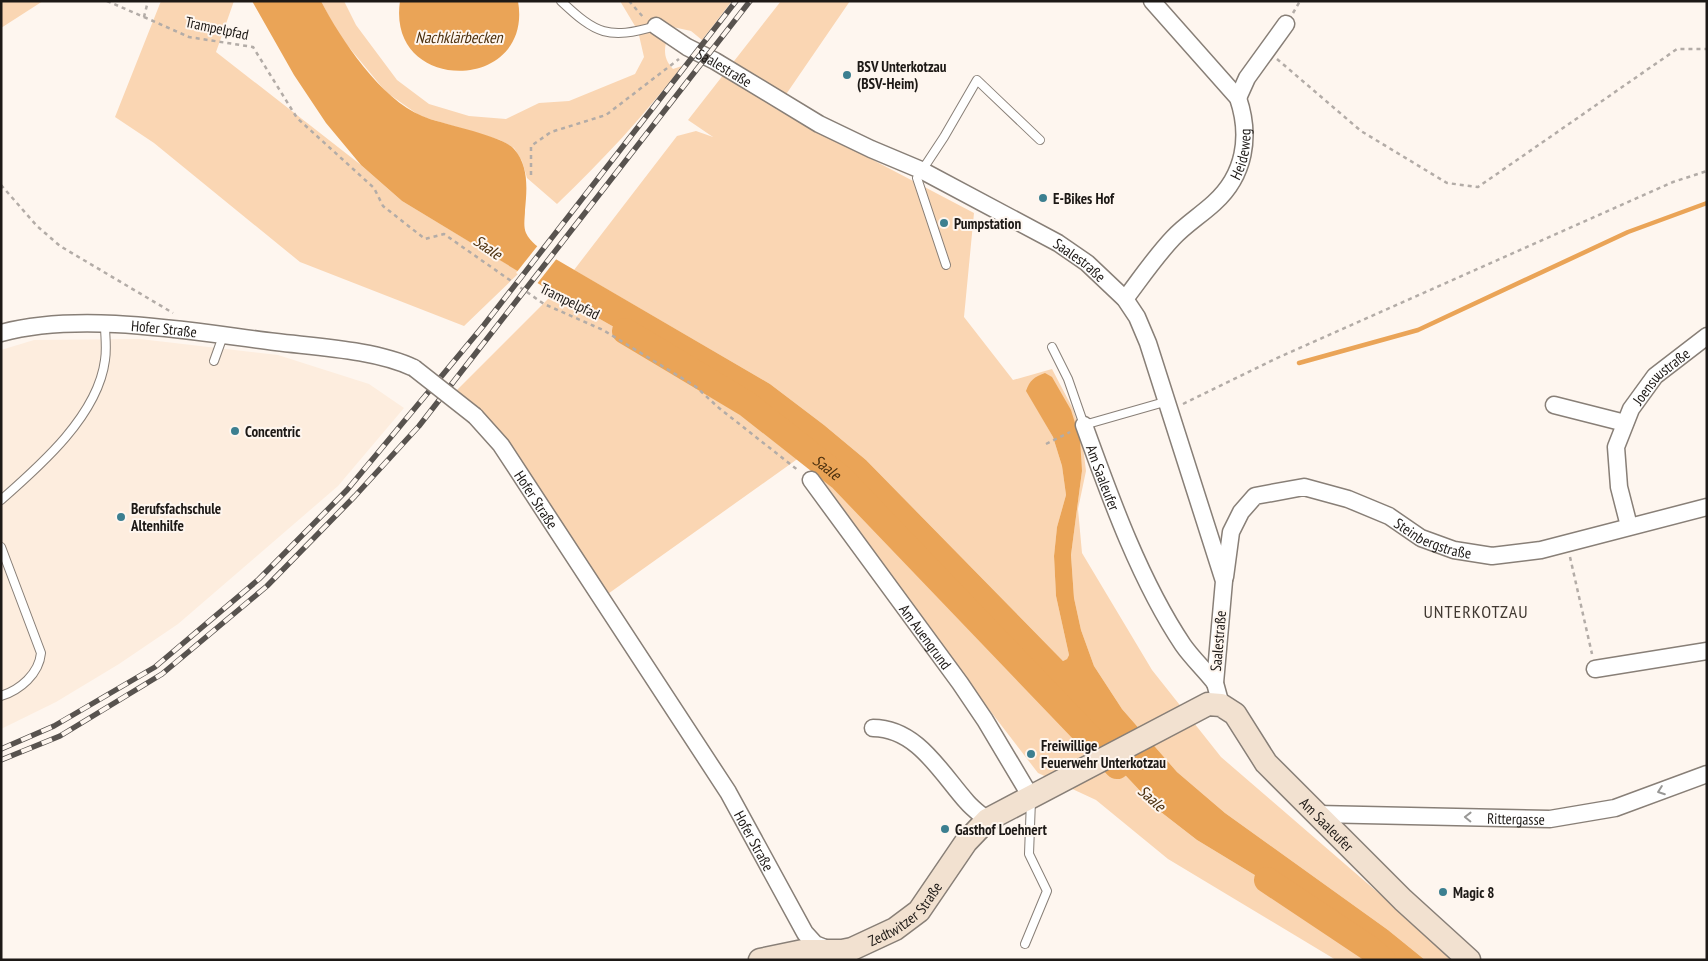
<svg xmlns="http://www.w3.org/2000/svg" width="1708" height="961" font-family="'PT Sans Narrow',sans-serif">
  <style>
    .built { fill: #fdedde }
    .green { fill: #fad6b3 }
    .water { fill: #eaa457 }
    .pier { fill: #fef6ef }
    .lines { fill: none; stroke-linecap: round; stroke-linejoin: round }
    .stream { stroke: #eaa457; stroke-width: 4.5 }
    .river { stroke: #eaa457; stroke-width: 26 }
    .lane-casing { stroke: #887f77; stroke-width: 10 }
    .street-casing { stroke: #887f77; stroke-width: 19 }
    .secondary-casing { stroke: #887f77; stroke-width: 25 }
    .path { stroke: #b3aca7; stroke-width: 2.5; stroke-dasharray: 4 4; stroke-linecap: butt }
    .lane { stroke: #fff; stroke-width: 8 }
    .street { stroke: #fff; stroke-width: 16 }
    .secondary { stroke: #f2e1d0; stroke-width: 22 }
    .rail-casing { stroke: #58534f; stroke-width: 5.5 }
    .rail { stroke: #fef6ef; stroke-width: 4; stroke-dasharray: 11; stroke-linecap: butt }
    .street-bridge-casing { stroke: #887f77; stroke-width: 19; stroke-linecap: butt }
    .street-bridge { stroke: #fff; stroke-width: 16 }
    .oneway { stroke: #999896 }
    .poi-dot { fill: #3c7f90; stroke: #fef6ef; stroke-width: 2 }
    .labels { text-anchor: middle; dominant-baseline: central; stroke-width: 4; stroke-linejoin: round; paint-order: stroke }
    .street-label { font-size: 15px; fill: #1d1916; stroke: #fef6ef }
    .poi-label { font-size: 15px; font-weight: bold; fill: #1d1916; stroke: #fef6ef; text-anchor: start }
    .water-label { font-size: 16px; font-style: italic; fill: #4c300e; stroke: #fef6ef }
    .quarter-label { font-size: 18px; letter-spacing: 1px; fill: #403831; stroke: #fef6ef }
  </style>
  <rect width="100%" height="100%" fill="#fef6ef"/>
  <path class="built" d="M140,339L278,355L369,384L404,408L338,486L178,624L119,664L56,702L1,729V350L34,340Z"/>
  <path class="green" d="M1,1H43L1,28Z
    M161,1H234L216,52L361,165L402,201L520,272L464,326L300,262L154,143L115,117Z
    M321,1H344L356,25L397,80L429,104L469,116L506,119L539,103L569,101L635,74L644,57L638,31L620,1H732L702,40L691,31L673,27C665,41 660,56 673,69L682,66C644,116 602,161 557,204L527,178L522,161L514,148L500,140L420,116L386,92L338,34Z
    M781,1H850L776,109L974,213L964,317L1013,380L1052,369L1073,409L1082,438L1086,471L1078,509L1082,553L1152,670L1221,757L1456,960H1425L1388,930L1225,813L1177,772L1122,709L1094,666L1081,630L1074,598L1071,555L1082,471L1027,391L1053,437L1062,466L1066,495L1057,527L1054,556L1056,596L1069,655L1067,659L1063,661L866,460L824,425L770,384L574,270L677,136L696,131L713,137L688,120Z
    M554,293L753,406L814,449L857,489L1157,809L1197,840L1370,945L1390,960H1336L1168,859L1096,800L1038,773L907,603L803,455L605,596L455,392Z"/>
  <path class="water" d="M252,1H321C341,40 381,99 422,116C443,125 502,135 514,149C529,166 527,189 525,210C525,218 523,226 526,233C530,242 540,248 547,254L770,384L824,425L866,460L1063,661L1067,659L1069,655L1056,596L1054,556L1057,527L1066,495L1062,466L1053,437L1026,391C1030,380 1034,377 1045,373L1052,377L1071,410L1080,439L1082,471L1071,555L1074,598L1081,630L1094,666L1122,709L1177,772L1225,813L1388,930L1425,960H1391L1370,945L1197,840L1157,809L857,489L814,449L753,406L554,293L402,201L361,165L326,123L294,75Z
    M400,1H518C534,93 386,95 400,1Z"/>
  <path class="pier" d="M539,244L558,257L536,285L516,273Z"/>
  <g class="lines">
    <path class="stream" d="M1299,363L1418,330L1628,232L1707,203"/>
    <g class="river">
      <path id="s1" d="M625,331L747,404L841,478L1117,766"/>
      <path d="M1267,880L1369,948L1383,960"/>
    </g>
    <defs>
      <path id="lane" d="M561,1C596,34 608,40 656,26
        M946,265L917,178L944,137L977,80L1040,140
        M1052,347L1068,379L1084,425L1168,401
        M214,361L223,336
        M1,500C41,465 98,415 105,360C107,348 105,336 105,325
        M1,547L41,653C39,674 20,690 1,696
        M1025,944L1047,891L1029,854L1031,800"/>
      <g id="street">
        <path id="s2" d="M656,26L687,47L715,61L819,124L871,149L921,170L1058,243L1087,263L1125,299L1137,317L1148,343L1224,581L1215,683L1221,705"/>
        <path d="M1238,98L1247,78L1286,24"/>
        <path id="s3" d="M1125,299C1141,278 1155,257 1173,238C1185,225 1201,215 1214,203C1245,175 1251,136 1238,98L1152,1"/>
        <path id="s4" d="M1,333C83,311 193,332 276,342C317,347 377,350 414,368"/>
        <path d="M1554,405L1625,423"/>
        <path id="s5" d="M475,416L501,445L728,792L805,933L815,944L830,950"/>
        <path id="s6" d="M1084,425C1110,497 1140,581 1183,645C1192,658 1205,670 1215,683"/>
        <path id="s7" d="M811,480L960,683L985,720L1031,797"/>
        <path id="s8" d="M1629,526L1619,487L1616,447L1631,409L1655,376L1707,336"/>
        <path id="s9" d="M1225,577L1231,532L1241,512L1255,496L1304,487L1348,499L1389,516L1421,538L1454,550L1492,556L1541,550L1707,507"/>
        <path d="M1595,669L1707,651"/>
        <path d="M873,728C917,728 941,773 967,802C972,808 980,814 987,820"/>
        <path id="s10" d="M1317,814L1550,819L1615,808L1707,774"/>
      </g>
      <g id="secondary">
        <path id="s11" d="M760,960L803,951H842L852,949L895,929L919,911L966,842L987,820L1208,704L1221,705L1235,714L1266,763L1403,900L1469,960"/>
      </g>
    </defs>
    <use href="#lane" class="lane-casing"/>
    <use href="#street" class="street-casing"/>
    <use href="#secondary" class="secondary-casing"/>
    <path class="path" d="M107,1L144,17L148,1
      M629,1L644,18
      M1293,13L1300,1
      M144,17L189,37L253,47L297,118L374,188L383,206L425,239L444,234L544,304L603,330L695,386L719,408L799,471
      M1277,59L1361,131L1447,183L1478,187L1677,49H1707
      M531,175V146L551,132L606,115L679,59
      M1,185L37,226L60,246L173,313
      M1183,404L1275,359L1673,182L1707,171
      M1046,444L1070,432
      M1570,557L1592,654"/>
    <use href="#lane" class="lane"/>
    <use href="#street" class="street"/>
    <use href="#secondary" class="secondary"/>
    <defs>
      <path id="rail" d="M1,749L54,726L155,667L259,579L347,490L484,325L736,1
        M1,760L60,736L162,674L267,586L355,496L419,426L750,1"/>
    </defs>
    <use href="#rail" class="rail-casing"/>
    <use href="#rail" class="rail"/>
    <defs>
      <path id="street-bridge" d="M414,368L475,416"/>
    </defs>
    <use href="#street-bridge" class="street-bridge-casing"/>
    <use href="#street-bridge" class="street-bridge"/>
  </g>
  <defs><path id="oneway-chevron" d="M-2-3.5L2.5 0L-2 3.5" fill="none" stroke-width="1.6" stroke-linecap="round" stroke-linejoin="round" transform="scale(1.25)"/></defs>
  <g class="oneway">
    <use href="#oneway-chevron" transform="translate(1661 791) rotate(160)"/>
    <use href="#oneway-chevron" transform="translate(1468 817) rotate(-179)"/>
  </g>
  <g class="poi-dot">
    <circle cx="847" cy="75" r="5"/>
    <circle cx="1043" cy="198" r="5"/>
    <circle cx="944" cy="223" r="5"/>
    <circle cx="235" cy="431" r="5"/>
    <circle cx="121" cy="517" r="5"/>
    <circle cx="1031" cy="754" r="5"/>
    <circle cx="945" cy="829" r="5"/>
    <circle cx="1443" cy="892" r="5"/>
  </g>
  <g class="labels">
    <g class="street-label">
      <text transform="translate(217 28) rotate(12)">Trampelpfad</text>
      <text stroke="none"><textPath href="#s2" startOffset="80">Saalestraße</textPath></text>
      <text stroke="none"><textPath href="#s3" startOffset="189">Heideweg</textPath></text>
      <text stroke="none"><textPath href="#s2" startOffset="485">Saalestraße</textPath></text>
      <text transform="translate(570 301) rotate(26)">Trampelpfad</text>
      <text stroke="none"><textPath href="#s4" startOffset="164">Hofer Straße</textPath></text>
      <text stroke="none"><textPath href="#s8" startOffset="166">Joensuustraße</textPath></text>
      <text stroke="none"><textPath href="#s6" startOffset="56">Am Saaleufer</textPath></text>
      <text stroke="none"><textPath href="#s5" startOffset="104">Hofer Straße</textPath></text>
      <text stroke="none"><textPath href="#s9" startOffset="279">Steinbergstraße</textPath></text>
      <text stroke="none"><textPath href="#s7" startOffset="194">Am Auengrund</textPath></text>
      <text transform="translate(1218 641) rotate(-85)">Saalestraße</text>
      <text stroke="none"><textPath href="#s10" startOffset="199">Rittergasse</textPath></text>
      <text stroke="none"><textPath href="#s11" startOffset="708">Am Saaleufer</textPath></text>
      <text stroke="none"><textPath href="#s5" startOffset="509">Hofer Straße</textPath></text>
      <text stroke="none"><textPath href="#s11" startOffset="158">Zedtwitzer Straße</textPath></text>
    </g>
    <g class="poi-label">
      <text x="857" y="66">BSV Unterkotzau<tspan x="857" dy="17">(BSV-Heim)</tspan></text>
      <text x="1053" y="198">E-Bikes Hof</text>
      <text x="954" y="223">Pumpstation</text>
      <text x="245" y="431">Concentric</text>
      <text x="131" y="508">Berufsfachschule<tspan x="131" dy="17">Altenhilfe</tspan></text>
      <text x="1041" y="745">Freiwillige<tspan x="1041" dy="17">Feuerwehr Unterkotzau</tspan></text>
      <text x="955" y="829">Gasthof Loehnert</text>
      <text x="1453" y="892">Magic 8</text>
    </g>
    <g class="water-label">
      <text x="459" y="37">Nachklärbecken</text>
      <text transform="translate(488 247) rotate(34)">Saale</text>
      <text stroke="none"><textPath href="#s1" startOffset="244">Saale</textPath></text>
      <text transform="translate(1152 798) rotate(42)">Saale</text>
    </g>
    <g class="quarter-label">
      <text x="1476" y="611">UNTERKOTZAU</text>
    </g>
  </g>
  <rect width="1708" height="961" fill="none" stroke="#1d1916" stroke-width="5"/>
</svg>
